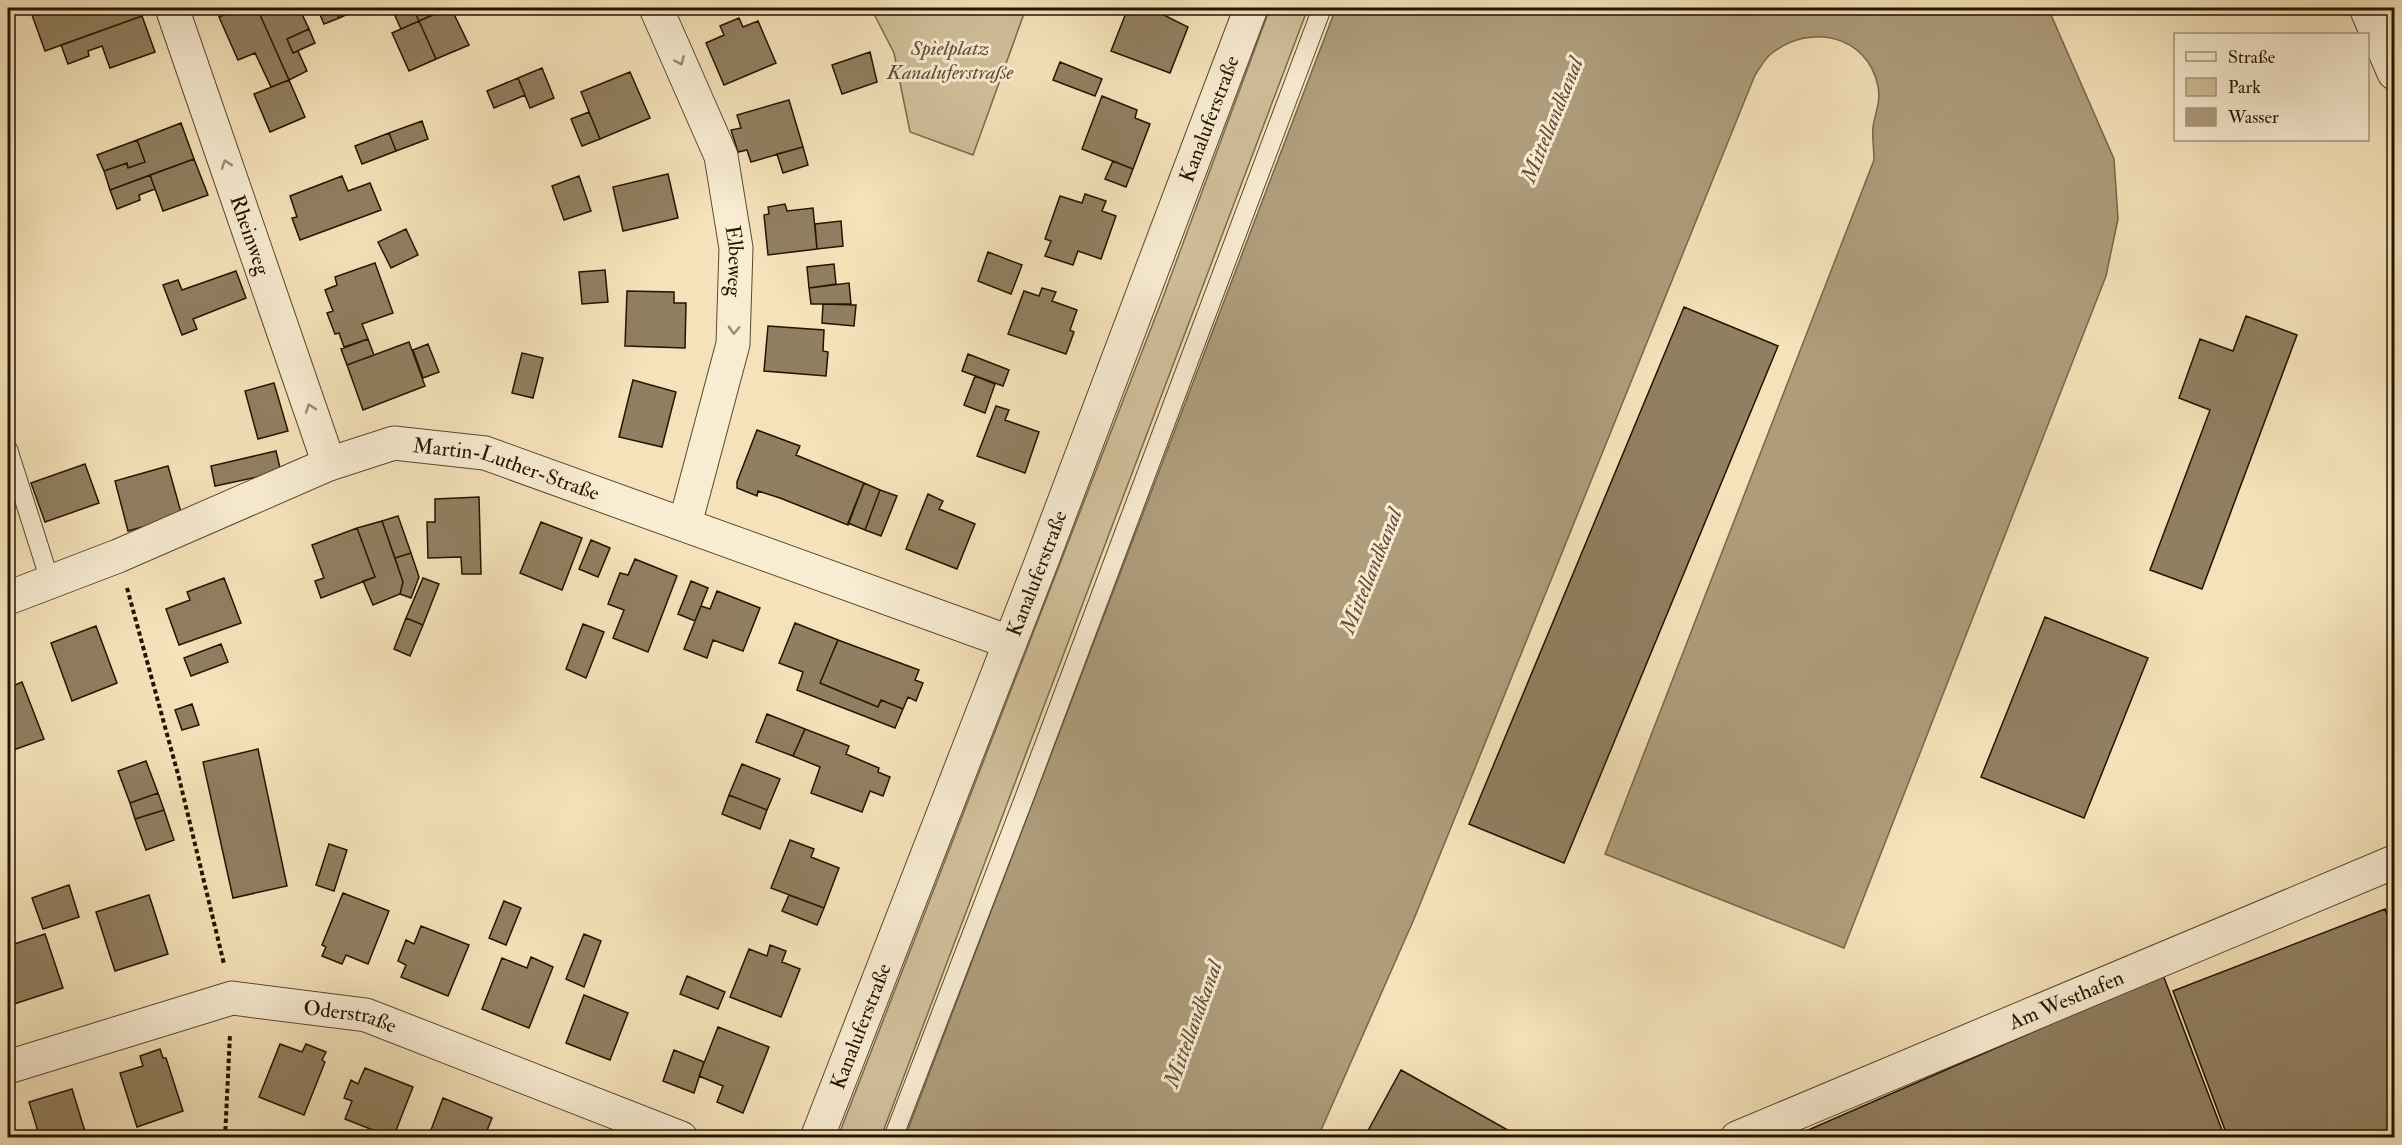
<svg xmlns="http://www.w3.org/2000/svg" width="2402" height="1145" font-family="'IM FELL Double Pica',serif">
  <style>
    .green { fill: #d1bf9b; stroke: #7a6a4e; stroke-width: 1.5 }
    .water { fill: #ae9c7b; stroke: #77664a; stroke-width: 1.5 }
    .building { fill: #917f61; stroke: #241401; stroke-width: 1.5 }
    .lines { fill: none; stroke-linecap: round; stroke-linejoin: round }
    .lane-casing { stroke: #58482f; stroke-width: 20 }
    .street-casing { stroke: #58482f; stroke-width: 35 }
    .path { stroke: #241401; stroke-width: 4; stroke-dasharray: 4.5 3; stroke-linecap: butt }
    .lane { stroke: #f8ecd2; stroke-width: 18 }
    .street { stroke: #f8ecd2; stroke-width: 33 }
    .oneway { stroke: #998b74 }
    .labels { text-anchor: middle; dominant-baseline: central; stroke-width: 6; stroke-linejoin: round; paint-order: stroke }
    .park-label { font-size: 21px; font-style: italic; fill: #615037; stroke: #f8ecd2 }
    .street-label { font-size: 21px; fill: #241401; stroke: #f8ecd2 }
    .water-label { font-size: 22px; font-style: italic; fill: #625138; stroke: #f8ecd2 }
  </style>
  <rect width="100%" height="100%" fill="#f5e2ba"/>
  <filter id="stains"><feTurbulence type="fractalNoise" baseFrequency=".00333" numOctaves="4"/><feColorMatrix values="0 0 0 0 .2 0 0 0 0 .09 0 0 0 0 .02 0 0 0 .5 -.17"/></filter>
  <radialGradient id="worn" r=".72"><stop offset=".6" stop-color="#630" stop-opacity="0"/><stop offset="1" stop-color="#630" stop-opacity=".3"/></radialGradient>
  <path class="green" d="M871,8H1026L973,155L910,132L894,53Z
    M1270,8H1308L881,1137H838L1162,300Z"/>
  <path class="water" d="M1336,8H2048L2114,159L2118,219L2106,276L1844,948L1605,854L1874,160C1874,150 1872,138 1873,127C1875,113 1881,102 1878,86C1867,35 1811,23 1772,53C1765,58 1760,68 1755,75L1414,919L1318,1137H905Z"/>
  <path class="building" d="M53,8H139L142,16L45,51L32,15Z
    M239,8H257L289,80L271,87L255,53L238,60L219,17Z
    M257,8H299L309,29L287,39L293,53L298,51L307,71L289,80Z
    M317,8H334L339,18L324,24Z
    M334,8H354L355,11L339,18Z
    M394,8H413L419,21L401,29L392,9Z
    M413,8H435L437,13L419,21Z
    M449,8H451L469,45L436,59L419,21Z
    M1128,8H1137L1152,13L1154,10L1188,27L1170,73L1111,51Z
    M142,16L155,52L110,68L102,46L88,51L89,56L68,64L61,45Z
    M739,18L743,27L758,21L776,63L724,85L706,43L724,35L720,26Z
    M419,21L436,59L409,71L392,33Z
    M309,29L315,43L293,53L287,39Z
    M870,52L877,82L842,94L832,65Z
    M1060,62L1102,79L1095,96L1053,80Z
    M542,68L554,98L530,108L518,78Z
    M630,72L650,118L600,139L581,92Z
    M518,78L525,95L494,108L487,91Z
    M289,80L305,117L270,132L254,94Z
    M1102,96L1137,110L1135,118L1150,124L1133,169L1082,149Z
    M789,100L803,147L751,162L747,150L738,152L731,130L741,128L737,115Z
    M589,112L600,139L582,146L571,119Z
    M422,121L428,139L396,151L389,133Z
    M181,123L194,159L110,190L104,171L127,163L128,168L145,162L137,140Z
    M389,133L396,151L362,164L355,146Z
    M137,140L145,162L128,168L127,163L104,171L97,155Z
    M803,147L808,165L783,173L777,154Z
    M194,159L208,195L163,211L150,175Z
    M1113,161L1133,169L1126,187L1105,179Z
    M668,174L678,218L623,231L613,187Z
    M150,175L155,189L139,195L140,200L117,209L110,190Z
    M342,176L348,191L370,183L381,210L300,240L292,218L297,217L290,196Z
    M579,176L591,211L564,220L552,186Z
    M1085,194L1106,201L1102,211L1116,216L1101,259L1078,251L1073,265L1045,256L1051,241L1045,239L1060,196L1082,203Z
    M785,204L787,211L813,208L817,249L768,255L764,215L769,214L768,207Z
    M841,221L843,246L817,249L815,224Z
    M406,229L418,255L391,268L378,242Z
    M988,252L1022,265L1011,294L978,281Z
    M375,263L393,313L362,324L368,339L344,347L339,333L335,334L327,313L333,311L325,290L337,285L335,277Z
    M834,264L836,284L809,288L807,267Z
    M605,270L608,302L582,304L579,272Z
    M236,271L246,298L193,319L197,329L182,335L163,285L178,280L182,290Z
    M849,283L851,304H811L809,288Z
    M1042,288L1056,292L1052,301L1077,310L1070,330L1074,332L1066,354L1008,334L1024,291L1039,296Z
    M627,291L674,292V303H686L685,348L625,346Z
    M823,304L856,305L854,326L822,323Z
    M1684,307L1778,346L1564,863L1469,824Z
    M2246,316L2297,335L2202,589L2150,570L2210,410L2179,398L2200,339L2233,351Z
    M768,326L824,330L823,351L828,352L826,376L764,371Z
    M368,339L374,355L347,365L341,349Z
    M409,342L425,386L363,410L347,365Z
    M428,344L439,372L423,378L413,350Z
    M522,353L543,358L533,398L512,393Z
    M968,354L1009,370L1003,386L962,371Z
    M975,376L995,384L985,413L964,405Z
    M633,380L676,392L662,447L619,437Z
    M274,383L288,431L258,439L245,391Z
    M996,406L1009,410L1005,420L1039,432L1025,473L977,456Z
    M757,430L800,446L796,455L864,483L848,525L780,498L758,491L757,496L737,488V482Z
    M276,451L281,472L215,486L211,466Z
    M85,464L99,503L45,522L31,483Z
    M168,466L182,516L128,531L115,481Z
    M864,483L880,490L865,530L848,523Z
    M880,490L897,496L881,536L865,530Z
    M928,494L943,501L939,509L975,524L957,569L906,549Z
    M479,497L481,574H462L461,557L428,558L427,522H435V499Z
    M398,516L411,553L395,558L382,521Z
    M382,521L403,582L400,594L373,605L363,581L375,577L357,528Z
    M541,522L582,538L562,590L520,573Z
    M357,528L375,577L321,598L315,581L324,578L312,545Z
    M591,540L610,548L598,577L579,569Z
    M411,553L419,577L411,598L400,594L403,582L395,558Z
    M635,559L677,576L648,652L613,638L624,610L608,604L620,573L628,575Z
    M224,578L241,623L179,645L166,609L190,600L187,592Z
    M423,578L439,584L423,625L406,618Z
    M691,581L708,588L695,621L678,614Z
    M717,591L760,608L743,651L713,640L707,658L684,649L701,606L710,609Z
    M2045,617L2148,658L2084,818L1981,777Z
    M406,618L423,625L410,656L394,649Z
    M795,623L838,640L820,683L878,707L881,700L903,709L895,728L797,690L803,672L779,663Z
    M583,624L604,632L586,678L566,669Z
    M96,626L117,683L72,701L51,643Z
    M838,640L919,670L915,680L923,683L916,701L908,697L903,709L881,700L878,707L820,683Z
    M221,644L228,662L191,676L184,658Z
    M22,682L44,739L8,752V688Z
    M192,704L199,725L182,730L175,710Z
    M767,714L805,729L793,756L756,742Z
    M805,729L849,746L846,754L879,768L878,772L890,777L883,796L870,791L862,812L811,793L820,767L793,756Z
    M258,749L287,886L233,898L203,762Z
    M146,761L158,793L130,803L118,771Z
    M742,764L780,779L767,810L729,795Z
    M158,793L164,810L135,819L130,803Z
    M729,795L767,810L760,829L722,814Z
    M164,810L174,840L146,850L135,819Z
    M790,840L814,849L811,857L839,868L824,908L771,888Z
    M329,844L347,850L334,891L316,885Z
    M69,885L79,917L43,929L32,898Z
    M343,893L389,911L368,964L346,955L342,964L322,956L326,947L322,945Z
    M149,895L168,954L115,971L96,912Z
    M789,895L824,908L817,925L782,911Z
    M504,901L521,908L506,945L489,938Z
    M2385,909L2394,934V1138H2228L2173,991Z
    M421,926L469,945L448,996L401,977L406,965L398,961L406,940L414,944Z
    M45,934L63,988L11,1005L8,994V946Z
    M584,934L601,941L584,987L566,979Z
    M770,945L786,951L782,962L800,969L781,1017L730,997L749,949L767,956Z
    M531,957L553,967L529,1028L482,1009L502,958L527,968Z
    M2163,975L2225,1138H1790Z
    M687,976L725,992L718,1009L680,994Z
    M584,995L628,1013L610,1060L566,1043Z
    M718,1027L769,1047L743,1113L717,1102L723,1086L699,1076Z
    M280,1044L302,1052L306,1044L326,1052L322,1060L325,1062L304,1115L259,1097Z
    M160,1049L163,1058H166L183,1111L137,1127L120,1073L143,1066L140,1056Z
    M674,1050L704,1062L694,1093L663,1081Z
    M365,1068L413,1087L393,1138L345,1119L352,1101L344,1098L351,1080L358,1084Z
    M1401,1070L1522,1138H1364Z
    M72,1089L87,1138H40L29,1102Z
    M443,1098L492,1118L484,1138H428Z
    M526,1131L542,1138H523Z"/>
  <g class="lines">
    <defs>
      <path id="lane" d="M8,449L50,581
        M893,1138L1023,801L1322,8"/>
      <g id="street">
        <path id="s1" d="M172,8L329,464"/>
        <path id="s2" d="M656,8L721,156L736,248L733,344L685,524"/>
        <path d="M2366,8L2394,73"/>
        <path id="s3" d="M8,598L118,556L329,464L394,443L485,453L1009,642"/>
        <path id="s4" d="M8,1067L232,998L366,1015L681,1138"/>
        <path id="s5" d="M817,1138L1041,563L1251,8"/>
        <path id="s6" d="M1737,1138L2394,862"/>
      </g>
    </defs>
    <use href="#lane" class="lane-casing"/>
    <use href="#street" class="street-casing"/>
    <path class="path" d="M127,588L179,778L224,964
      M225,1138L230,1034"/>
    <use href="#lane" class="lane"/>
    <use href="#street" class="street"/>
  </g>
  <defs><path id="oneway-chevron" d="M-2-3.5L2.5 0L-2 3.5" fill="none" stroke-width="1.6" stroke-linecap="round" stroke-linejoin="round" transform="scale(1.5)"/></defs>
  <g class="oneway">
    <use href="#oneway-chevron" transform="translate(680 61) rotate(66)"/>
    <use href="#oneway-chevron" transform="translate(226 164) rotate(-109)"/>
    <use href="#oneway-chevron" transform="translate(734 330) rotate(92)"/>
    <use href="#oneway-chevron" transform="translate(310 408) rotate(-109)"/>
  </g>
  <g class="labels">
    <g class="park-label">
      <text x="950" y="48">Spielplatz<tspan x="950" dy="24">Kanaluferstraße</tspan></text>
    </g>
    <g class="street-label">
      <text stroke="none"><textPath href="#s5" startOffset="1092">Kanaluferstraße</textPath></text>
      <text stroke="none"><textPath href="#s1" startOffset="240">Rheinweg</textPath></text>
      <text stroke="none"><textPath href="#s2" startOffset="268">Elbeweg</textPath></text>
      <text stroke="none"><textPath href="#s3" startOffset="532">Martin-Luther-Straße</textPath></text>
      <text stroke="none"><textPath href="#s5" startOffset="606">Kanaluferstraße</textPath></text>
      <text stroke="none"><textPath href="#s6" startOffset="357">Am Westhafen</textPath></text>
      <text stroke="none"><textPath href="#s4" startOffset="354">Oderstraße</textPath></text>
      <text stroke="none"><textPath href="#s5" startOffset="120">Kanaluferstraße</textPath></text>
    </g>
    <g class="water-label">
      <text transform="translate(1552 120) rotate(-68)">Mittellandkanal</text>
      <text transform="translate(1371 571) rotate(-68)">Mittellandkanal</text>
      <text transform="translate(1193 1024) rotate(-70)">Mittellandkanal</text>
    </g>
  </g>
  <rect width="2402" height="1145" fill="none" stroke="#f5e2ba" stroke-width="30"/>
  <rect x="9" y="9" width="2384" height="1127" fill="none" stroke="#241401" stroke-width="3"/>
  <rect x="15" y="15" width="2372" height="1115" fill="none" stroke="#241401" stroke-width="1.5"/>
  <rect x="2174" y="33" width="195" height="108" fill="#f8ecd2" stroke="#a3967e" stroke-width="1.5"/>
  <rect x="2186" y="52" width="30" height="9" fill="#f8ecd2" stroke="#a3967e" stroke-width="1.5"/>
  <text x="2228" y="63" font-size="18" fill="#241401">Straße</text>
  <rect x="2186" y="78" width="30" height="18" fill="#d1bf9b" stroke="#a3967e" stroke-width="1.5"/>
  <text x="2228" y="93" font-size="18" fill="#241401">Park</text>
  <rect x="2186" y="108" width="30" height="18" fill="#ae9c7b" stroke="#a3967e" stroke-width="1.5"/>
  <text x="2228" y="123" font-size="18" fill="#241401">Wasser</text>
  <rect width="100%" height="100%" filter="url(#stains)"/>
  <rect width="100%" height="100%" fill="url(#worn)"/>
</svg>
